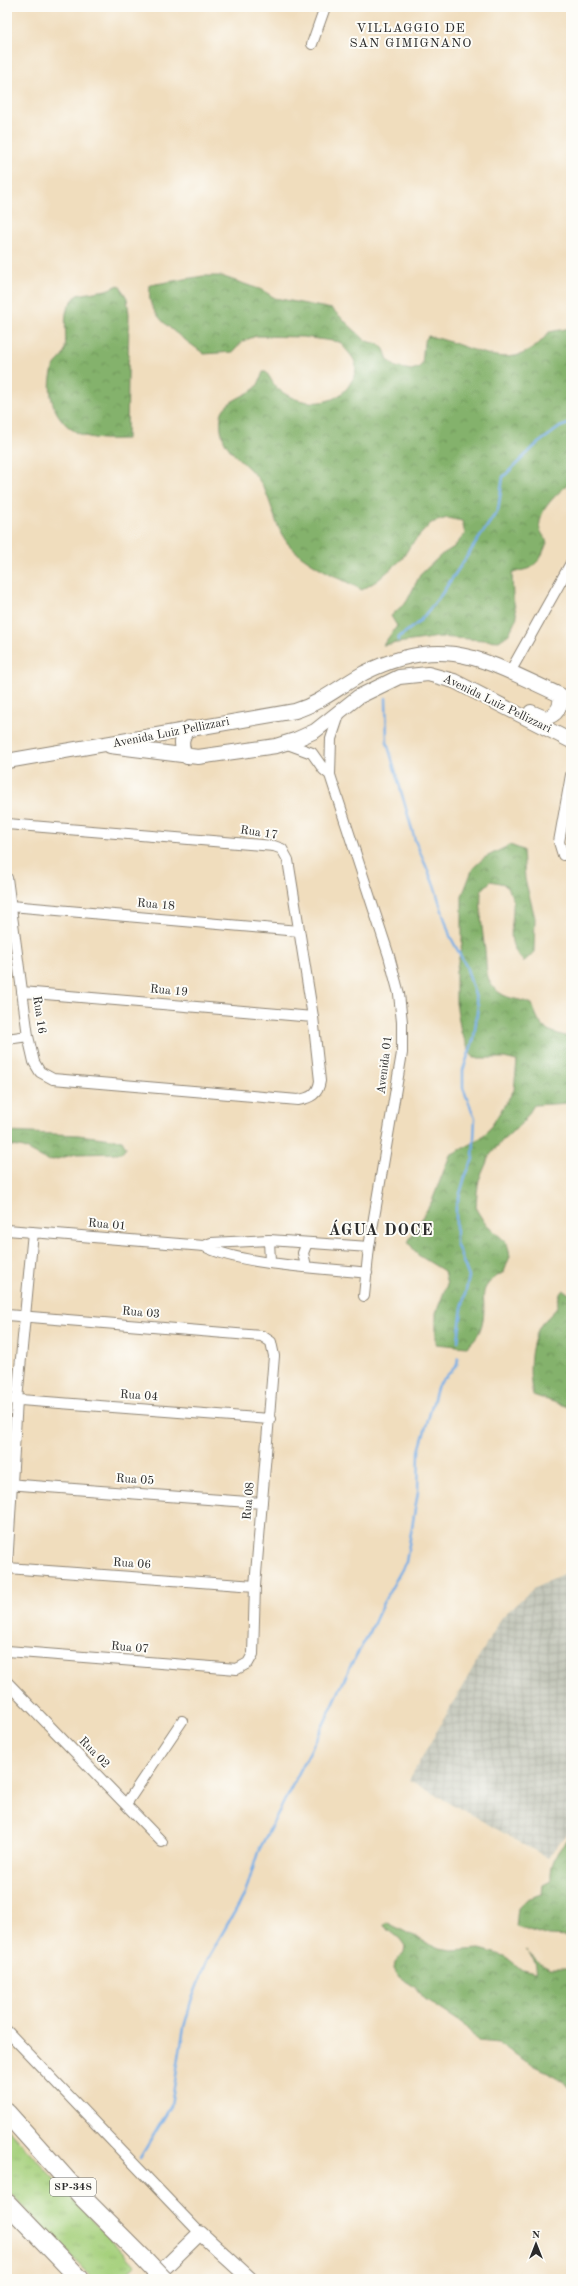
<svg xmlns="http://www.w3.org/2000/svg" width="578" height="2286" font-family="'Old Standard TT',serif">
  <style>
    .industrial { fill: url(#industrial-grid) }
    .grass { fill: url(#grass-tufts); stroke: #687e54 }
    .forest { fill: url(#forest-crowns); stroke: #586e4c }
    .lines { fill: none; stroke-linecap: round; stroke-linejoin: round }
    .stream { stroke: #77aee6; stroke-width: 2.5 }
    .street-casing { stroke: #8e8474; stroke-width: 12 }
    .secondary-casing { stroke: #8e8474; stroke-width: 16 }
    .highway-casing { stroke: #8e8474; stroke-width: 20 }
    .street { stroke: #fff; stroke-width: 10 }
    .secondary { stroke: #fff; stroke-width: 14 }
    .highway { stroke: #fff; stroke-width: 18 }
    .highway-bridge-casing { stroke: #8e8474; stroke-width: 20; stroke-linecap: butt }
    .highway-bridge { stroke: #fff; stroke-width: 18 }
    .labels { text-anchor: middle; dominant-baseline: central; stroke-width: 4; stroke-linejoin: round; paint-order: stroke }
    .shield { fill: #fdfcf7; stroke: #6a6a68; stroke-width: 1 }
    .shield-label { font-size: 11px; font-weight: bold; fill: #2b2b2b }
    .street-label { font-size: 12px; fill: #2b2b2b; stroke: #fdfcf7 }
    .neighbourhood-label { font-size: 13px; letter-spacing: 1px; fill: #2b2b2b; stroke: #fdfcf7 }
    .district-label { font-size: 16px; font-weight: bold; letter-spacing: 1px; fill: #2b2b2b; stroke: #fdfcf7 }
  </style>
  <defs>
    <pattern id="industrial-grid" width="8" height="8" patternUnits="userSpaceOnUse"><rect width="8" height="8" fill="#c3c6b9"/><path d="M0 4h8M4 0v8" fill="none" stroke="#a8aa9f"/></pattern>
    <pattern id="grass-tufts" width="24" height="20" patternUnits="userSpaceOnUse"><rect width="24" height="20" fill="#a5d07c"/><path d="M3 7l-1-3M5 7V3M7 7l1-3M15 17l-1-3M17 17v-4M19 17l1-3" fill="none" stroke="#8eb36b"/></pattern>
    <pattern id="forest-crowns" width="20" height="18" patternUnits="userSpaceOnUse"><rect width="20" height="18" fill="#84b26c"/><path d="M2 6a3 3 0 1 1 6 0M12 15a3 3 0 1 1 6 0" fill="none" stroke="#6c9159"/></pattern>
  </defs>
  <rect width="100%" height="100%" fill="#fdfcf7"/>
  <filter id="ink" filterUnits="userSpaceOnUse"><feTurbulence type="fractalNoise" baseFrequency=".025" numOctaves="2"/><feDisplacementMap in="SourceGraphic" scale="8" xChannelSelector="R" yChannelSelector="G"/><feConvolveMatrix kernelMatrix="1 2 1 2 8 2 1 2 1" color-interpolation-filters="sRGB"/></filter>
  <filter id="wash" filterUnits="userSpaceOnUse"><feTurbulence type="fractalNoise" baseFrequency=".012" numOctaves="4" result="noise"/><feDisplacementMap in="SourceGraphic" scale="16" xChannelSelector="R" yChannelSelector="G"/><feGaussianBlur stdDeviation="0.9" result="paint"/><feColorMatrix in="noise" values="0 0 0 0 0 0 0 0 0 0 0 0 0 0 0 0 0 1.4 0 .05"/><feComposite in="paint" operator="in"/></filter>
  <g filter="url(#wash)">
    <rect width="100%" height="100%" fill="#f0ddbd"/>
    <path class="industrial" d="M571,1570V1829L548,1858L409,1780L502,1617L534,1588Z"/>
    <path class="grass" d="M7,2128L135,2266L120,2279H94L7,2190Z"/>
    <path class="forest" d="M203,276H221L262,290L275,298L332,309L366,341L379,344L384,349L388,360L396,367L411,370L418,368L422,364L424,342L428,336C475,345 513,380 549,332L571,328V481C559,493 537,509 540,529C541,534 546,538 547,543L540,559L531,568L512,573L513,598L517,617L509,634L499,641L439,637L383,645L397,626L391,616L407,601L420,575L441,555L454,547L465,534L462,521L447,518L431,523L410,546L402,559L378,580L362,590C340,578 313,567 294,550C274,532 274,504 261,483C244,457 217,452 221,416C223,401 245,397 255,388C259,385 261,377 263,372H266C270,377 273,384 277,388C298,407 337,409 351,382C355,376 357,369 355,362C352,355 344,348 340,342L303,337L256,336L243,341L233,352L204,354C188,341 156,323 150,301C149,297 150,290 150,285Z
      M119,285L127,298L129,314L127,439C117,439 104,440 94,438C61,433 43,401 53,369C55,361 63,360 65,349C67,338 63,315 68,307C70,303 74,299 77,295L106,290Z
      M510,845L523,850L525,879L535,918L534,952L524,962C501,939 517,923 512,897C511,893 507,888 504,884L491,881L481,891C480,912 482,930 485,950C487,966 484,983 500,993C510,1000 522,999 532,1004C542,1032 544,1029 571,1038V1103L534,1105L524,1121L501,1142L490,1155L479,1180L477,1193L476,1209L484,1222L507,1243L510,1256L504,1272C472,1290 489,1297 482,1324C480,1334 474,1340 467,1347L436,1344V1313L447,1284L444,1271L418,1255L408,1242L432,1201L450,1155L477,1141L488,1131L514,1090L517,1061L504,1058H473L461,1032L456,1003V972L462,943V896L473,868L484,858Z
      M7,1132L78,1135L122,1140L126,1147L121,1153L76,1154L49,1161L24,1148L7,1145Z
      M563,1290L571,1295V1408L533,1395C528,1374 529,1346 540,1326C544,1320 551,1315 555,1310C559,1304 557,1295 563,1290Z
      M571,1837V1937L548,1936L516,1926L518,1908L527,1899L542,1894L543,1885L551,1881C550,1863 557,1849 571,1837Z
      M386,1922L439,1949L452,1951L480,1949L505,1956L522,1970L535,1973C539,1964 531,1956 525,1950L538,1962L550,1968H571V2091L563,2081L551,2074L530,2064L498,2043L478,2041L462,2023L425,1999L415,1987L399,1977L394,1969L395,1963L404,1952L405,1946L400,1939L384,1926Z"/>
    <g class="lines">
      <path class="stream" d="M398,640V638L419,622L441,595L498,510L503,477L537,444L560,427L571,423
        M386,698L387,742L415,840L434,885L450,936L466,966L478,1005L474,1038L463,1070V1088L475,1118L473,1159L465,1177L456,1207V1243L469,1277L462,1308L458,1341
        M140,2158L171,2106L184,2027L192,1999L208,1958L245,1894L258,1852L321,1730L352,1663L370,1632L383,1603L406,1562L418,1492L419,1451L438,1385L457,1365L458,1358"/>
    </g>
  </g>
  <g filter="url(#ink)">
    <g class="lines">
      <defs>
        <path id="street" d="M312,44L325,7
          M510,672L571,563
          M340,712L331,739L330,775L389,956L399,994L402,1022V1053L369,1247L364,1296
          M285,743L312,753L324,770L330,775
          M7,824L274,846L282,849L288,860L313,1017L320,1081C318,1094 311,1098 298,1100L53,1079L40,1072L34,1062L28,1036L7,878
          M563,855L559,842L571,775
          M11,906L299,931
          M22,992L313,1017
          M7,1039L28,1036
          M7,1230L204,1246C240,1265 324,1268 367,1273
          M269,1240L270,1262
          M204,1246L211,1243L269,1240L369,1247
          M306,1266L303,1253L307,1243
          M7,1315L262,1336L271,1342L274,1356L255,1586L253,1654L248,1663L237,1669L7,1651
          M7,1399L270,1419
          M7,1484L262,1503
          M7,1566L17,1400L33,1232
          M7,1568L255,1586
          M7,1682L162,1842
          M126,1804L182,1721
          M7,2031L200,2233"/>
        <path id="secondary" d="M531,712L545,718C557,715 562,707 560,695
          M110,746L198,757L276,746L295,740L315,731L358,697L399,677L428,674L454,681L571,741
          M187,757C180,747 180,737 189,728
          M7,761L295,711C321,703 340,686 364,673C446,632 485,661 560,695L571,703
          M153,2279L200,2233L250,2279"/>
        <path id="highway" d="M7,2113L85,2200L143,2258
          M7,2203L80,2279"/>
      </defs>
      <use href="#street" class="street-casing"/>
      <use href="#secondary" class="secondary-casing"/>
      <use href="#highway" class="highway-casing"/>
      <use href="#street" class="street"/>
      <use href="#secondary" class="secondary"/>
      <use href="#highway" class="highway"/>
      <defs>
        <path id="highway-bridge" d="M143,2258L163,2279"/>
      </defs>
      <use href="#highway-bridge" class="highway-bridge-casing"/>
      <use href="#highway-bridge" class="highway-bridge"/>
    </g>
  </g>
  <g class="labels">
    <rect class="shield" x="50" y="2178" width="46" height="18" rx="3"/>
    <g class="shield-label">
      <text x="73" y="2187">SP-348</text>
    </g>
    <g class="street-label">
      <text transform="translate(497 704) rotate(26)">Avenida Luiz Pellizzari</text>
      <text transform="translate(171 733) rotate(-11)">Avenida Luiz Pellizzari</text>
      <text transform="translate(259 833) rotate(8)">Rua 17</text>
      <text transform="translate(156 905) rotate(5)">Rua 18</text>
      <text transform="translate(169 991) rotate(5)">Rua 19</text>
      <text transform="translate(39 1015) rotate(82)">Rua 16</text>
      <text transform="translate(385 1065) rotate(-83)">Avenida 01</text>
      <text transform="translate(107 1225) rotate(5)">Rua 01</text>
      <text transform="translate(141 1313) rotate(5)">Rua 03</text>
      <text transform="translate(139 1396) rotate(4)">Rua 04</text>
      <text transform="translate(135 1480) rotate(4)">Rua 05</text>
      <text transform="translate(249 1501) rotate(-85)">Rua 08</text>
      <text transform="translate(132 1564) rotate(4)">Rua 06</text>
      <text transform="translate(130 1648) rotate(5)">Rua 07</text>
      <text transform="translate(94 1753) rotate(46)">Rua 02</text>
    </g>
    <g class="neighbourhood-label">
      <text x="411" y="28">VILLAGGIO DE<tspan x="411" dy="15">SAN GIMIGNANO</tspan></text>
    </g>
    <g class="district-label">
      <text x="381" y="1231">ÁGUA DOCE</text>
    </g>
  </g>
  <rect width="578" height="2286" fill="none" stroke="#fdfcf7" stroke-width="24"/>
  <g transform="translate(536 2244)" stroke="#fdfcf7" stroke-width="3" paint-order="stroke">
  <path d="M0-3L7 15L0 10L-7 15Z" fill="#2b2b2b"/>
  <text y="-6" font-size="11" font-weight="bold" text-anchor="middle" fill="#2b2b2b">N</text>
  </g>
</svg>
